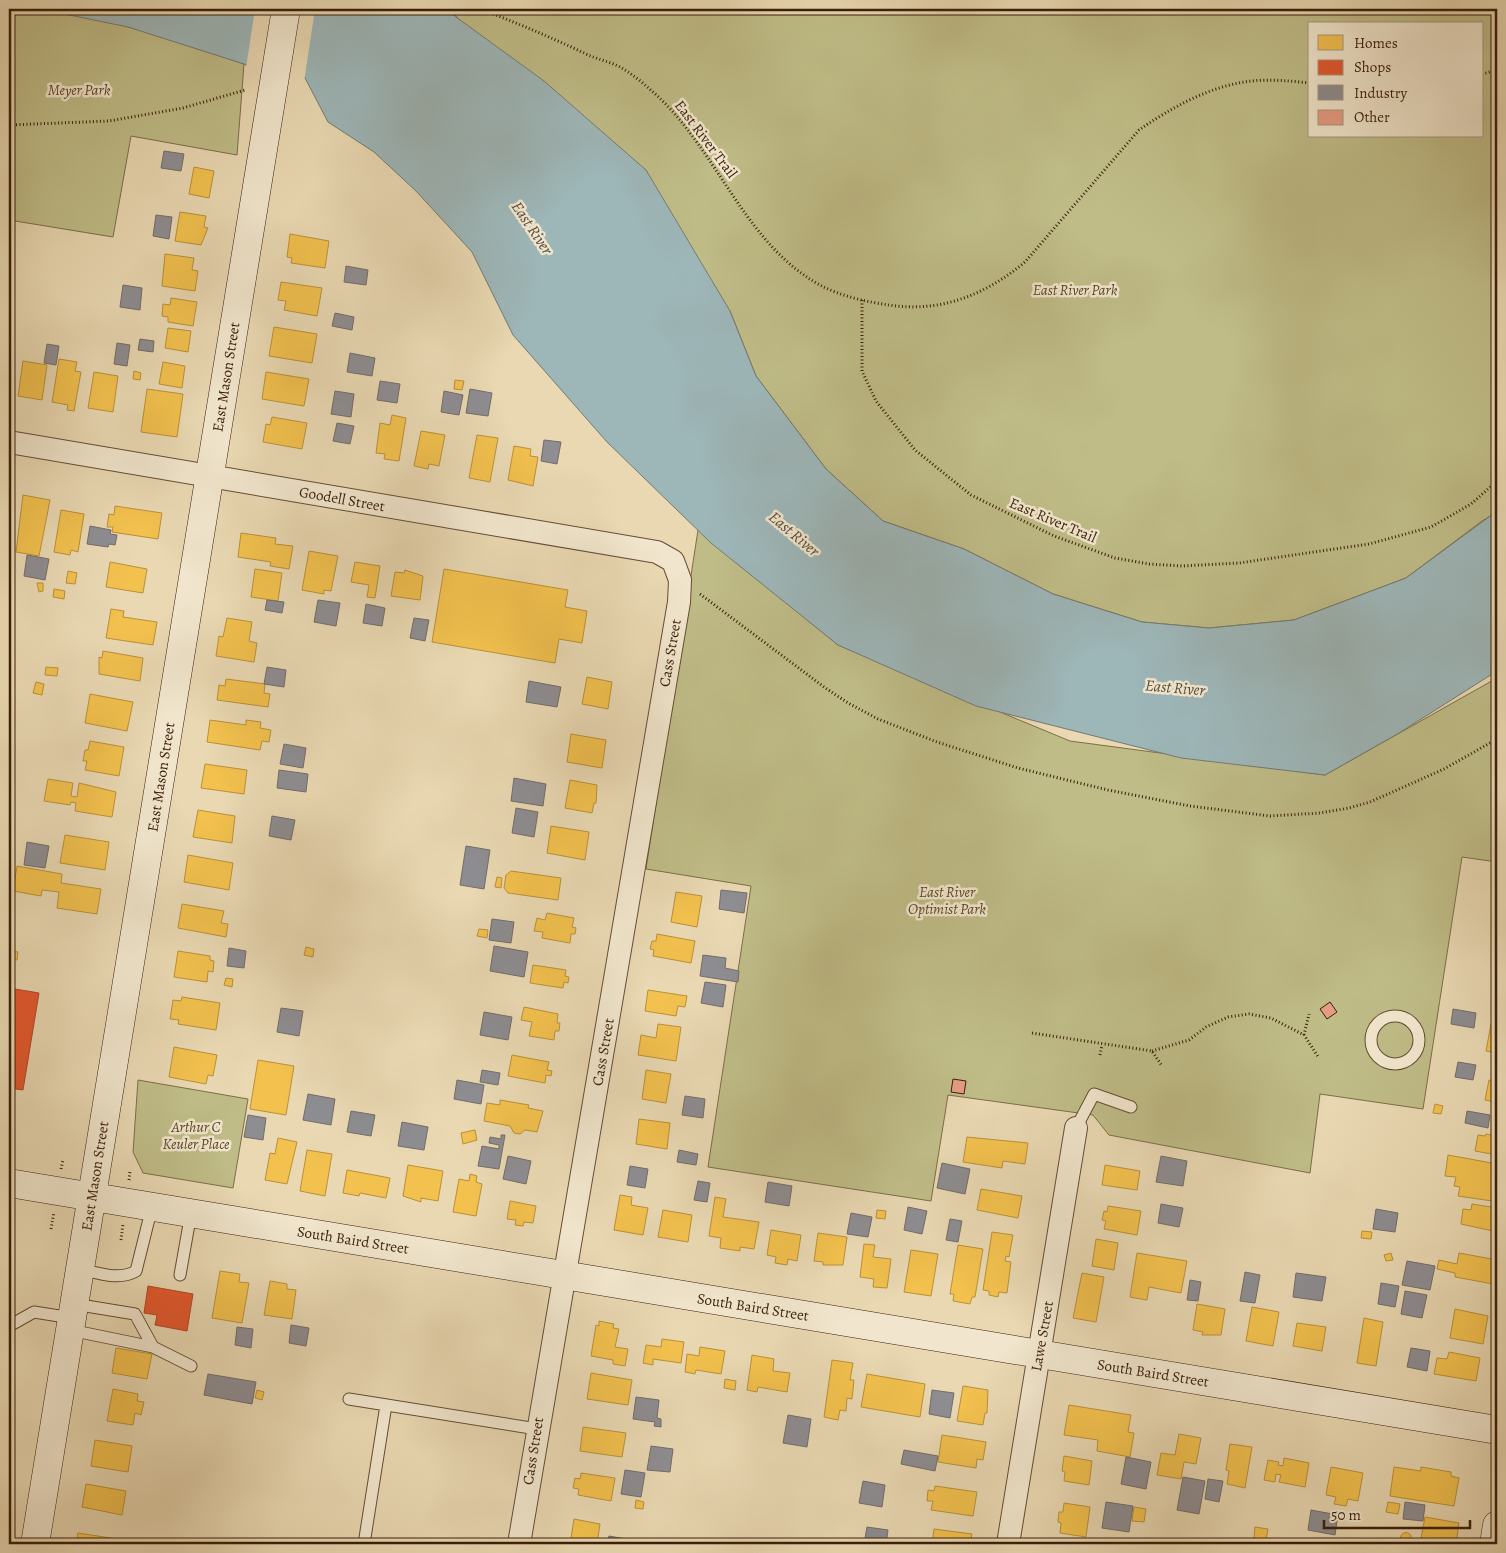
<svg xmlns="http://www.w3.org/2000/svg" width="1506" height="1553" font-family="Alegreya,serif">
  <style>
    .green { fill: #bfbc87; stroke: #7c6e48; fill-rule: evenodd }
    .water { fill: #9db6b8; stroke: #757a72 }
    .pier { fill: #e9d8b2 }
    .homes { fill: #f2c14e; stroke: #ba9039 }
    .shops { fill: #e4572e; stroke: #b14623 }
    .industry { fill: #8d8d92; stroke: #746c69 }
    .building { fill: #e69c84; stroke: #391f09 }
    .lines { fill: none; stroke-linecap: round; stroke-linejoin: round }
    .lane-casing { stroke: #654d33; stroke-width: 13 }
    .street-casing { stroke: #654d33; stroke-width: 24 }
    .secondary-casing { stroke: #391f09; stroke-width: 29 }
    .path { stroke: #391f09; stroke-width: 3; stroke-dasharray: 1 2.5; stroke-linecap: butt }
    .lane { stroke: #f1e6cd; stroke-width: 11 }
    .street { stroke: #f1e6cd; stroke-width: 22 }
    .secondary { stroke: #f1e6cd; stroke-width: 28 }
    .labels { text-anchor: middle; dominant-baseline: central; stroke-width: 5; stroke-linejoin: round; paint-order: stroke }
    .park-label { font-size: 15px; font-style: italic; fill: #5a4628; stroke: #f1e6cd }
    .street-label { font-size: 15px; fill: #391f09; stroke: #f1e6cd }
    .water-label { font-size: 16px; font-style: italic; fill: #574c3e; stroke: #f1e6cd }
  </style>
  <rect width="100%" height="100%" fill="#e9d8b2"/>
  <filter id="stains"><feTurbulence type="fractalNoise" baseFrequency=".004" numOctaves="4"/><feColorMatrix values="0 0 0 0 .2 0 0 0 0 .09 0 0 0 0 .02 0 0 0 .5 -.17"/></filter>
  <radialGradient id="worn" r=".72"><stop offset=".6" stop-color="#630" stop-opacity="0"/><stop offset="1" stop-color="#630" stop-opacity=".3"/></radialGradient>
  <path class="green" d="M9,9C89,9 169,38 244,64L237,155L131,136L113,237L9,220Z
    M445,9H1497V512L1482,521L1406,578L1294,620L1209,628L1142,622L1053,594L964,549L883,521L826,469L756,376L730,311L453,13ZM1310,24H1482V136H1310Z
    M698,530L838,645L1070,741L1325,775L1497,678V862L1462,857L1423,1109L1320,1094L1310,1173L1109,1135L1093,1115L948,1095L931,1201L708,1167L751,886L646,869Z
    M138,1080L248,1099L233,1188L143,1173L133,1152Z"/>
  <path class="water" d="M26,9H445L544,81L646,170L730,311L756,376L826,469L883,521L964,549L1053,594L1142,622L1209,628L1294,620L1406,578L1497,511V671L1399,733L1325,775L1181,758L976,706L838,645L711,543L607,442L513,335L472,252L416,191L374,152L328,122L304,76L275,79L244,64L128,27L40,9Z"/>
  <path class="pier" d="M255,9H315L304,82L303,79L284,81L266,78L246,68Z"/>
  <path class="homes" d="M194,167L214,171L209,198L189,194Z
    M180,212L206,216L204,227L208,228L201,245L175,241Z
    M290,234L329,241L325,268L291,263L292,258L287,257Z
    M165,254L194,258L192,270L198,271L195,291L162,286Z
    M281,282L322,288L317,316L284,310L286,301L278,300Z
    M171,298L197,302L193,326L168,322V317L162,316L163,304L170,305Z
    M274,327L317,334L312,363L269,356Z
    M168,328L191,331L188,352L165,348Z
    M9,359H12L9,377Z
    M59,359L77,362L75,371L81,372L74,411L67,410L68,405L52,402Z
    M23,361L47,365L42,400L18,396Z
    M163,362L185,366L182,388L159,384Z
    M134,371L141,373L140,380L133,379Z
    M94,372L118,376L113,412L88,408Z
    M266,372L309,379L304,406L262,399Z
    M455,380L464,381L462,390L454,389Z
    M147,389L183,394L177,437L141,432Z
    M392,415L406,418L399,461L384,459L385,454L376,453L380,423L390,425Z
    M272,417L307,423L302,449L263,442L266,424L270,425Z
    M421,431L445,435L439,466L429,464L428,469L414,466Z
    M477,435L498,438L490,482L469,478Z
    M514,446L531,449L530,456L538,457L533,486L508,480Z
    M23,495L50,500L39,556L16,552Z
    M115,506L162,513L158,539L112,532L113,527H107L109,514L114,515Z
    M61,510L84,514L78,552L71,550L70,555L54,552Z
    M241,533L276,538L275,544L293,546L289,569L270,566L271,562L238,557Z
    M309,551L338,556L331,591L324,590V594L302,590Z
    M110,562L147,569L143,593L106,587Z
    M355,562L380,566L375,598L367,597L369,585L351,582Z
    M255,569L282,573L278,601L251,597Z
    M444,569L568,590L565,607L587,611L582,643L559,639L555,663L432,642Z
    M405,570L423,576L420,600L391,596L395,572L404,573Z
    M68,571L77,573L75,584L66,583Z
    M37,583H43V591L39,592Z
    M54,589L65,591L64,599L53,597Z
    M111,609L124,611L123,617L157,622L153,645L106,638Z
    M227,618L252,622L249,641L257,643L254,662L216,656L219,636L223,637Z
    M103,651L143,658L140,681L99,674V657L102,658Z
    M46,667L58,668L57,676L45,675Z
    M587,677L612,682L608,709L582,704Z
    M226,679L265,684L264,693L270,694L268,707L217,700L219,685L225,686Z
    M36,682L44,684L42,695L33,693Z
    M90,694L133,702L127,731L85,723Z
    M210,720L246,725V720L261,722L260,728L271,730L269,742L262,741L260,750L207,742Z
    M571,734L606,740L602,768L567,762Z
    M90,741L124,747L119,776L85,770L87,761H83L85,750H88Z
    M205,764L247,770L244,794L201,788Z
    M48,779L73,783L71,796L77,797L79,783L116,792L112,817L75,811L76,803L71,802L70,805L44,801Z
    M570,780L597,785L596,803H594L592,813L565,808Z
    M198,810L235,816L232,843L193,837Z
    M551,826L589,832L585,860L547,853Z
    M65,835L109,842L105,870L60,863Z
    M188,855L233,863L229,890L184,882Z
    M17,866L62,874L61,883L101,889L97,914L57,908L59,892L42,890L41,896L13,891Z
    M511,871L561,878L558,900L508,893L504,888L506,875Z
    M497,877L502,878L501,888L495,887Z
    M676,892L702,896L697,927L671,922Z
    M182,904L224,911L221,923L228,924L226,937L178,928Z
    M547,913L574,918L572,927L576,928L575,934H571L570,943L542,938L543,932L534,931L537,918L545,920Z
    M1496,921H1497V935L1494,934Z
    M479,929L488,930L487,938L477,936Z
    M657,934L695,941L691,963L653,956L654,950L650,949L652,941H656Z
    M306,947L314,949L313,957L304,955Z
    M9,951L18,952L17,960L9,959Z
    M178,951L210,956V960L214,961L213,972L208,971L207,982L174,977Z
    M533,965L566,970L565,976L569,977L568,983L564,982L563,988L530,983Z
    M226,978L233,979L232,987L224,985Z
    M648,990L687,996L685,1007L678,1006L676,1016L645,1011Z
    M182,997L220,1003L216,1030L178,1024L179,1020L170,1019L173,1000L181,1001Z
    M524,1007L558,1014L557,1023H560L559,1031H555L554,1040L529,1036L532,1022L521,1020Z
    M658,1024L681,1027L676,1061L638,1055L641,1035L656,1038Z
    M1491,1024L1497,1025V1053L1486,1051Z
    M174,1047L217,1055L213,1076L208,1075L206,1084L169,1077Z
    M512,1055L549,1062L547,1070L552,1071L551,1076L546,1075L545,1083L508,1076Z
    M258,1060L294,1066L286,1115L250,1109Z
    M646,1070L671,1074L666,1103L642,1099Z
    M1489,1080L1497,1082V1102L1485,1100Z
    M500,1100L529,1105L528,1108L543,1111L537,1132L525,1130L520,1134L514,1133L510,1126L484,1121L487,1103L500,1105Z
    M1435,1104L1443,1106L1441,1114L1433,1113Z
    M639,1119L670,1123L667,1149L636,1144Z
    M475,1130L477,1140L463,1144L461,1133Z
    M1486,1134L1497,1136V1155L1475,1151L1478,1135L1485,1136Z
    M967,1137L1028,1143L1025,1164L1003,1161L1002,1168L963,1162Z
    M278,1138L297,1142L287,1184L265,1180L270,1153L275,1154Z
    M307,1150L332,1154L325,1196L300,1191Z
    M1448,1155L1497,1164V1192H1494L1492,1201L1458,1196L1460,1187L1454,1186L1456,1177L1445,1176Z
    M408,1165L443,1171L438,1201L421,1198V1202L403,1196Z
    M1105,1165L1140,1171L1137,1190L1102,1185Z
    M347,1170L390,1178L386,1198L360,1193L359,1196L343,1193Z
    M470,1174L477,1176L476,1182L482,1184L476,1216L453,1212L459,1179L469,1181Z
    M981,1189L1022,1196L1018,1218L977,1210Z
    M620,1195L632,1197L631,1205L648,1208L643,1235L614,1230Z
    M715,1197L726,1199L723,1217L759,1222L754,1249L740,1247V1251L720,1248L721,1238L709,1236Z
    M510,1201L536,1206L533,1223L524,1222L523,1226L515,1225L516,1220L507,1219Z
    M1472,1204L1497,1208V1232L1461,1224L1463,1209L1471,1210Z
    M1108,1206L1141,1211L1137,1235L1104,1229L1106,1221L1102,1220L1104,1211L1107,1212Z
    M663,1210L692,1215L688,1242L658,1237Z
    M877,1210L886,1211L885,1219L876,1218Z
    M771,1230L801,1235L797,1261L788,1259L787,1265L775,1263L776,1257L767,1255Z
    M1362,1231L1372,1232L1371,1239L1361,1238Z
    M992,1232L1013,1235L1009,1257L1006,1256L1005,1261L1011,1262L1007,1293L999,1292L998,1297L989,1295V1291L983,1290Z
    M818,1233L847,1237L843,1265H823V1262L814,1261Z
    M1096,1239L1118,1243L1114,1270L1092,1266Z
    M864,1244L875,1245L873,1257L891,1259L887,1288L873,1287L874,1279L860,1277Z
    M958,1245L983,1249L975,1297H972L970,1304L953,1301L954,1294H950Z
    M911,1250L938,1254L931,1296L904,1292Z
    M1137,1253L1187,1261L1181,1293L1149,1287L1147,1300L1130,1297Z
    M1391,1253L1393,1260L1386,1261L1384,1255Z
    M1459,1253L1497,1260V1278L1494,1277L1493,1284L1455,1277V1273L1437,1269L1439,1260L1457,1264Z
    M220,1271L240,1274L239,1282L249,1283L242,1323L212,1318Z
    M1082,1273L1104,1277L1096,1322L1073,1318Z
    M270,1281L287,1284V1289L296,1290L292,1319L264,1315Z
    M1197,1304L1225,1309L1221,1335H1202L1203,1332L1193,1330Z
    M1252,1307L1279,1312L1273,1346L1246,1341Z
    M1455,1309L1488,1316L1483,1344L1450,1338Z
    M1364,1318L1383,1322L1376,1366L1357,1363Z
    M599,1321L614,1324L613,1328L619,1329L615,1347L628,1349L625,1366L613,1364V1360L591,1356L596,1325L599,1326Z
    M1297,1323L1326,1327L1322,1351L1293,1346Z
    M662,1339L684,1342L681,1363L653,1359V1365L643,1363L646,1345L661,1347Z
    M700,1347L725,1351L721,1374L696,1370L695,1374L685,1372L687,1354L699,1356Z
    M116,1348L152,1354L147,1379L112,1373Z
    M1449,1352L1480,1358L1476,1381L1434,1374L1437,1358L1447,1359Z
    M752,1355L774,1359L773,1371L790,1373L787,1392L758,1387L757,1392L747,1390Z
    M832,1360L853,1363L850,1380H854L852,1399L847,1398L846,1411L840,1410L838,1420L824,1417Z
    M591,1373L632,1380L628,1405L587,1399Z
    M867,1374L925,1384L920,1417L861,1407Z
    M725,1379L736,1381L735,1390L724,1388Z
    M963,1386L988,1390L987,1413H985L983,1425L957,1421Z
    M113,1389L138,1394L137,1401L144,1402L141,1415L135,1413L133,1425L107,1421Z
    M257,1390L264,1392L262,1400L255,1398Z
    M1069,1405L1131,1415L1128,1432L1134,1433L1130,1457L1097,1451L1098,1440L1064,1435Z
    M583,1427L626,1433L622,1457L580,1451Z
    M1179,1434L1201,1438L1196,1464L1184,1462L1181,1479L1157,1475L1161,1453L1175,1455Z
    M942,1435L986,1442L983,1460L977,1459L976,1468L938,1462Z
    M95,1440L132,1446L128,1472L91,1466Z
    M1230,1444L1252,1447L1245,1488L1227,1484L1229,1471L1226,1470Z
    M1064,1456L1092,1461L1089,1485L1064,1481L1065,1472L1062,1471Z
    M1284,1458L1309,1463L1305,1487L1279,1482L1281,1475L1276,1474L1275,1482L1264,1480L1268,1460L1279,1462L1278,1465L1283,1466Z
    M1331,1467L1363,1473L1358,1501L1348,1499L1346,1506L1334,1504L1336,1497L1326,1495Z
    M1394,1467L1421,1471V1467L1451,1472V1476L1459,1478L1454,1506L1390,1496Z
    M581,1473L615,1478L611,1501L578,1495L579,1489L573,1488L575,1478L580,1479Z
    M86,1484L126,1491L122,1515L82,1507Z
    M935,1486L977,1492L973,1516L931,1510L933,1501H927L928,1490L934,1491Z
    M636,1500L644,1502L643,1509L635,1508Z
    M1388,1502L1400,1504L1398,1514L1386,1512Z
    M1064,1503L1090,1507L1086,1537L1060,1533L1061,1523L1058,1522L1059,1512H1063Z
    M1134,1507L1146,1509L1144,1522L1132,1521Z
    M1425,1517L1459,1523L1456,1544H1420Z
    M574,1519L600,1524L597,1544H570Z
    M1255,1527L1268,1529L1266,1540L1254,1538Z
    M934,1529L972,1534L970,1544H932Z
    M1400.5 1538a5.5 5.5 0 1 1 11 0a5.5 5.5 0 1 1-11 0Z
    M78,1533L131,1541V1544H76Z"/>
  <path class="shops" d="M9,988L39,993L23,1090L9,1088Z
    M148,1286L193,1294L187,1331L155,1325L157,1315L144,1313Z"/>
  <path class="industry" d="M164,151L184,154L181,171L161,168Z
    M156,215L172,217L169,239L153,236Z
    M346,266L368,270L366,285L344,282Z
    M123,285L142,288L140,310L120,307Z
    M335,313L354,317L352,330L332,326Z
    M140,339L154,341L153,352L138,350Z
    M117,343L130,345L127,366L114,364Z
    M47,344L59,346L56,365L44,363Z
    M350,353L375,358L372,376L347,372Z
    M380,381L400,384L397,403L377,400Z
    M470,389L492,393L488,416L466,413Z
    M335,391L354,394L351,417L331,414Z
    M444,391L463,395L459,415L441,412Z
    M337,423L354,426L350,444L333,441Z
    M544,440L561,442L557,464L541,461Z
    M90,526L111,530L110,534L117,535L115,545L109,544L108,547L87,544Z
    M27,555L49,559L45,580L24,576Z
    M267,600L284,602L282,613L265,610Z
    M318,600L340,603L336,626L314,622Z
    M366,604L385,608L382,626L363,623Z
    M414,618L429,620L425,641L410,638Z
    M267,667L286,670L284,687L264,684Z
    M529,681L561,687L557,707L526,702Z
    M284,744L306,748L303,768L280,764Z
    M279,770L308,774L306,792L277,788Z
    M514,778L546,784L543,806L511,801Z
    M516,808L538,812L534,837L512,833Z
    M272,816L295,820L291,840L269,836Z
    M27,842L49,846L45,868L24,865Z
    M466,846L490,850L484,889L460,885Z
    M721,890L747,893L744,913L719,909Z
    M492,919L514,922L511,943L489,940Z
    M494,946L528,952L524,977L490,971Z
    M229,948L246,951L244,968L227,966Z
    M703,955L726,958L725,968L739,971L738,982L700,976Z
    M705,982L726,985L723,1007L701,1003Z
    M281,1008L303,1011L299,1036L277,1032Z
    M1453,1009L1476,1013L1474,1028L1451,1024Z
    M484,1012L512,1017L508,1040L480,1035Z
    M1458,1062L1476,1065L1473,1080L1455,1077Z
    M482,1070L500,1073L498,1085L480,1082Z
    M457,1080L484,1085L481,1104L454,1099Z
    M308,1094L335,1099L331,1125L303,1120Z
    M685,1096L705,1099L703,1118L682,1115Z
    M351,1111L375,1115L371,1136L347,1132Z
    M1467,1111L1490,1115L1488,1128L1465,1123Z
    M248,1115L266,1118L263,1140L244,1137Z
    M402,1122L428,1127L424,1150L398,1146Z
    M501,1135H505L499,1169L478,1166L482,1146L499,1149V1145L489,1143L490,1137L501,1139Z
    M679,1150L698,1154L696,1165L677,1162Z
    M508,1156L531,1161L526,1184L503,1179Z
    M1161,1156L1187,1161L1183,1186L1156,1182Z
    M942,1163L970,1169L965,1194L937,1188Z
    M630,1166L648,1169L645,1188L627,1185Z
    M698,1181L710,1183L707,1202L694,1200Z
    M768,1182L792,1186L789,1206L765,1202Z
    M1161,1204L1183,1208L1179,1227L1158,1223Z
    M908,1207L927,1211L922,1234L904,1230Z
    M1376,1209L1398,1213L1395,1232L1373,1229Z
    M851,1213L872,1217L868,1237L847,1234Z
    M950,1219L962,1221L958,1242L946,1240Z
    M1407,1261L1435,1266L1430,1290L1402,1285Z
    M1245,1272L1260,1275L1255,1303L1240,1301Z
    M1296,1273L1326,1277L1322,1301L1293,1297Z
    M1190,1280L1201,1282L1198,1301L1187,1300Z
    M1381,1283L1399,1286L1395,1307L1378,1304Z
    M1405,1291L1427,1295L1422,1318L1401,1314Z
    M291,1325L309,1328L306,1346L289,1343Z
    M237,1327L253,1329L251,1348L235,1345Z
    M1411,1348L1430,1351L1427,1371L1407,1367Z
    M208,1374L256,1382L252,1404L204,1395Z
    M932,1390L954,1393L950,1418L929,1414Z
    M636,1397L659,1400L657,1418L661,1419V1427L654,1426L655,1422L633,1419Z
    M788,1415L811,1419L807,1447L783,1443Z
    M651,1446L673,1449L670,1472L647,1470Z
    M904,1450L938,1456L935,1471L901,1464Z
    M1126,1457L1151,1462L1146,1489L1121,1484Z
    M625,1470L645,1473L641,1497L621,1494Z
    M1183,1477L1205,1481L1199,1514L1177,1510Z
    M1208,1479L1223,1481L1219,1502L1205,1499Z
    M863,1481L885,1485L882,1507L859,1503Z
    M1106,1502L1133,1506L1129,1532L1102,1528Z
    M1405,1502L1425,1505L1423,1521L1403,1519Z
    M1311,1510L1338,1515L1335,1535L1308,1530Z
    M867,1527L888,1530L886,1544H864Z
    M609,1536L637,1541V1544H607Z"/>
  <path class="building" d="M1330,1002L1337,1012L1327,1019L1320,1009Z
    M953,1079L966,1081L964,1094L951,1092Z"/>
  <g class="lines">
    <defs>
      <path id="lane" d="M1371 1040a24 24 0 1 1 48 0a24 24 0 1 1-48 0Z
        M1076,1128L1094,1094L1131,1107
        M80,1269C98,1273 119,1281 136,1271L152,1207
        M180,1275L191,1213
        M74,1304L135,1314L153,1347
        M9,1326L34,1312L72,1318
        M70,1330L153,1347L191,1366
        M349,1399L537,1429
        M364,1544L386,1405"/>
      <path id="street" d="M9,442L657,552L673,561L680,580L679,602L519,1544
        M1008,1544L1076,1128"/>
      <path id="secondary" d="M9,1183L1497,1430
        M35,1544L286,9
        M1494,1544L1497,1525"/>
    </defs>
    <use href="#lane" class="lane-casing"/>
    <use href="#street" class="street-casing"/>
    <use href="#secondary" class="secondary-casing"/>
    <path class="path" d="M480,9C515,22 550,37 584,53C596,59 608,61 620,67C631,73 643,83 653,92C717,148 743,243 820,285C840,296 867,302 889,305C941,313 985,295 1025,262L1139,130C1171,108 1211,85 1252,81C1271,79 1290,81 1310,83
      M1482,74L1497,70
      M9,125L109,121L183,108L245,90
      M862,300V371L876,401L915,450L971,495L1054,536L1115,558L1149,564L1182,566L1239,563L1369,544L1431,527L1471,504L1497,481
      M700,594L824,687L848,703L878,719L937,742L1018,768L1108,790L1190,806L1270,816L1320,813L1349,808L1370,802L1444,769L1497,739
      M1032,1033L1152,1051L1162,1066
      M1304,1035L1309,1014
      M1152,1051L1189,1040L1206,1027L1228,1017L1249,1014L1271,1018L1304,1035L1319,1058
      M1100,1055L1102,1045
      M61,1169L63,1160
      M129,1180L130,1171
      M51,1229L54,1212
      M121,1240L123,1224"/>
    <use href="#lane" class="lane"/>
    <use href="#street" class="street"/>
    <use href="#secondary" class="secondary"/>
  </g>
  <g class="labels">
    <g class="park-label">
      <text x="79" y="90">Meyer Park</text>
      <text x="1075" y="290">East River Park</text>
      <text x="947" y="892">East River<tspan x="947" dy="17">Optimist Park</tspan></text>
      <text x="196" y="1127">Arthur C<tspan x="196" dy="17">Keuler Place</tspan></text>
    </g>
    <g class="street-label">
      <text transform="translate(706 139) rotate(53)">East River Trail</text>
      <text transform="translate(226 377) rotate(-81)">East Mason Street</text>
      <text transform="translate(342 499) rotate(10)">Goodell Street</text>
      <text transform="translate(1053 520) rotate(23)">East River Trail</text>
      <text transform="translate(670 653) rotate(-80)">Cass Street</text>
      <text transform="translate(161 777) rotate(-81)">East Mason Street</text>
      <text transform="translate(603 1052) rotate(-80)">Cass Street</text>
      <text transform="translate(95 1176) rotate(-81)">East Mason Street</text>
      <text transform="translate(353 1240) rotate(9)">South Baird Street</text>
      <text transform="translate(753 1307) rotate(9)">South Baird Street</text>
      <text transform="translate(1042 1336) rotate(-80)">Lawe Street</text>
      <text transform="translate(1153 1373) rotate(9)">South Baird Street</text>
      <text transform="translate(533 1451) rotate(-81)">Cass Street</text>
    </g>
    <g class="water-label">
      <text transform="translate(532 228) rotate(56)">East River</text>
      <text transform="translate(794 534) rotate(40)">East River</text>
      <text transform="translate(1175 688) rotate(5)">East River</text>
    </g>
  </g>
  <rect width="1506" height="1553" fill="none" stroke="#e9d8b2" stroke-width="30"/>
  <rect x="10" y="10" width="1486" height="1533" fill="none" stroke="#391f09" stroke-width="2.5"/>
  <rect x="15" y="15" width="1476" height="1523" fill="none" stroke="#391f09"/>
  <rect x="1308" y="22" width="175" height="115" fill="#f1e6cd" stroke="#a7967f"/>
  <rect x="1318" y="35" width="25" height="15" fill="#f2c14e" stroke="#a7967f"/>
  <text x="1354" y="48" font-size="15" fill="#391f09">Homes</text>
  <rect x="1318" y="60" width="25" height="15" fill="#e4572e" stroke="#a7967f"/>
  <text x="1354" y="72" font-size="15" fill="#391f09">Shops</text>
  <rect x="1318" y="85" width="25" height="15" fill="#8d8d92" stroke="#a7967f"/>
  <text x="1354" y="98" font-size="15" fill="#391f09">Industry</text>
  <rect x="1318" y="110" width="25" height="15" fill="#e69c84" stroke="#a7967f"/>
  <text x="1354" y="122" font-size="15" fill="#391f09">Other</text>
  <path d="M1324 1520v8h146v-8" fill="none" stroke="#391f09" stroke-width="2.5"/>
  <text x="1331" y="1520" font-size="15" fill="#391f09" stroke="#f1e6cd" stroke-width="4" paint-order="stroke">50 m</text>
  <rect width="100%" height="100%" filter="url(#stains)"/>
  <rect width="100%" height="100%" fill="url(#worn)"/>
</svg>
